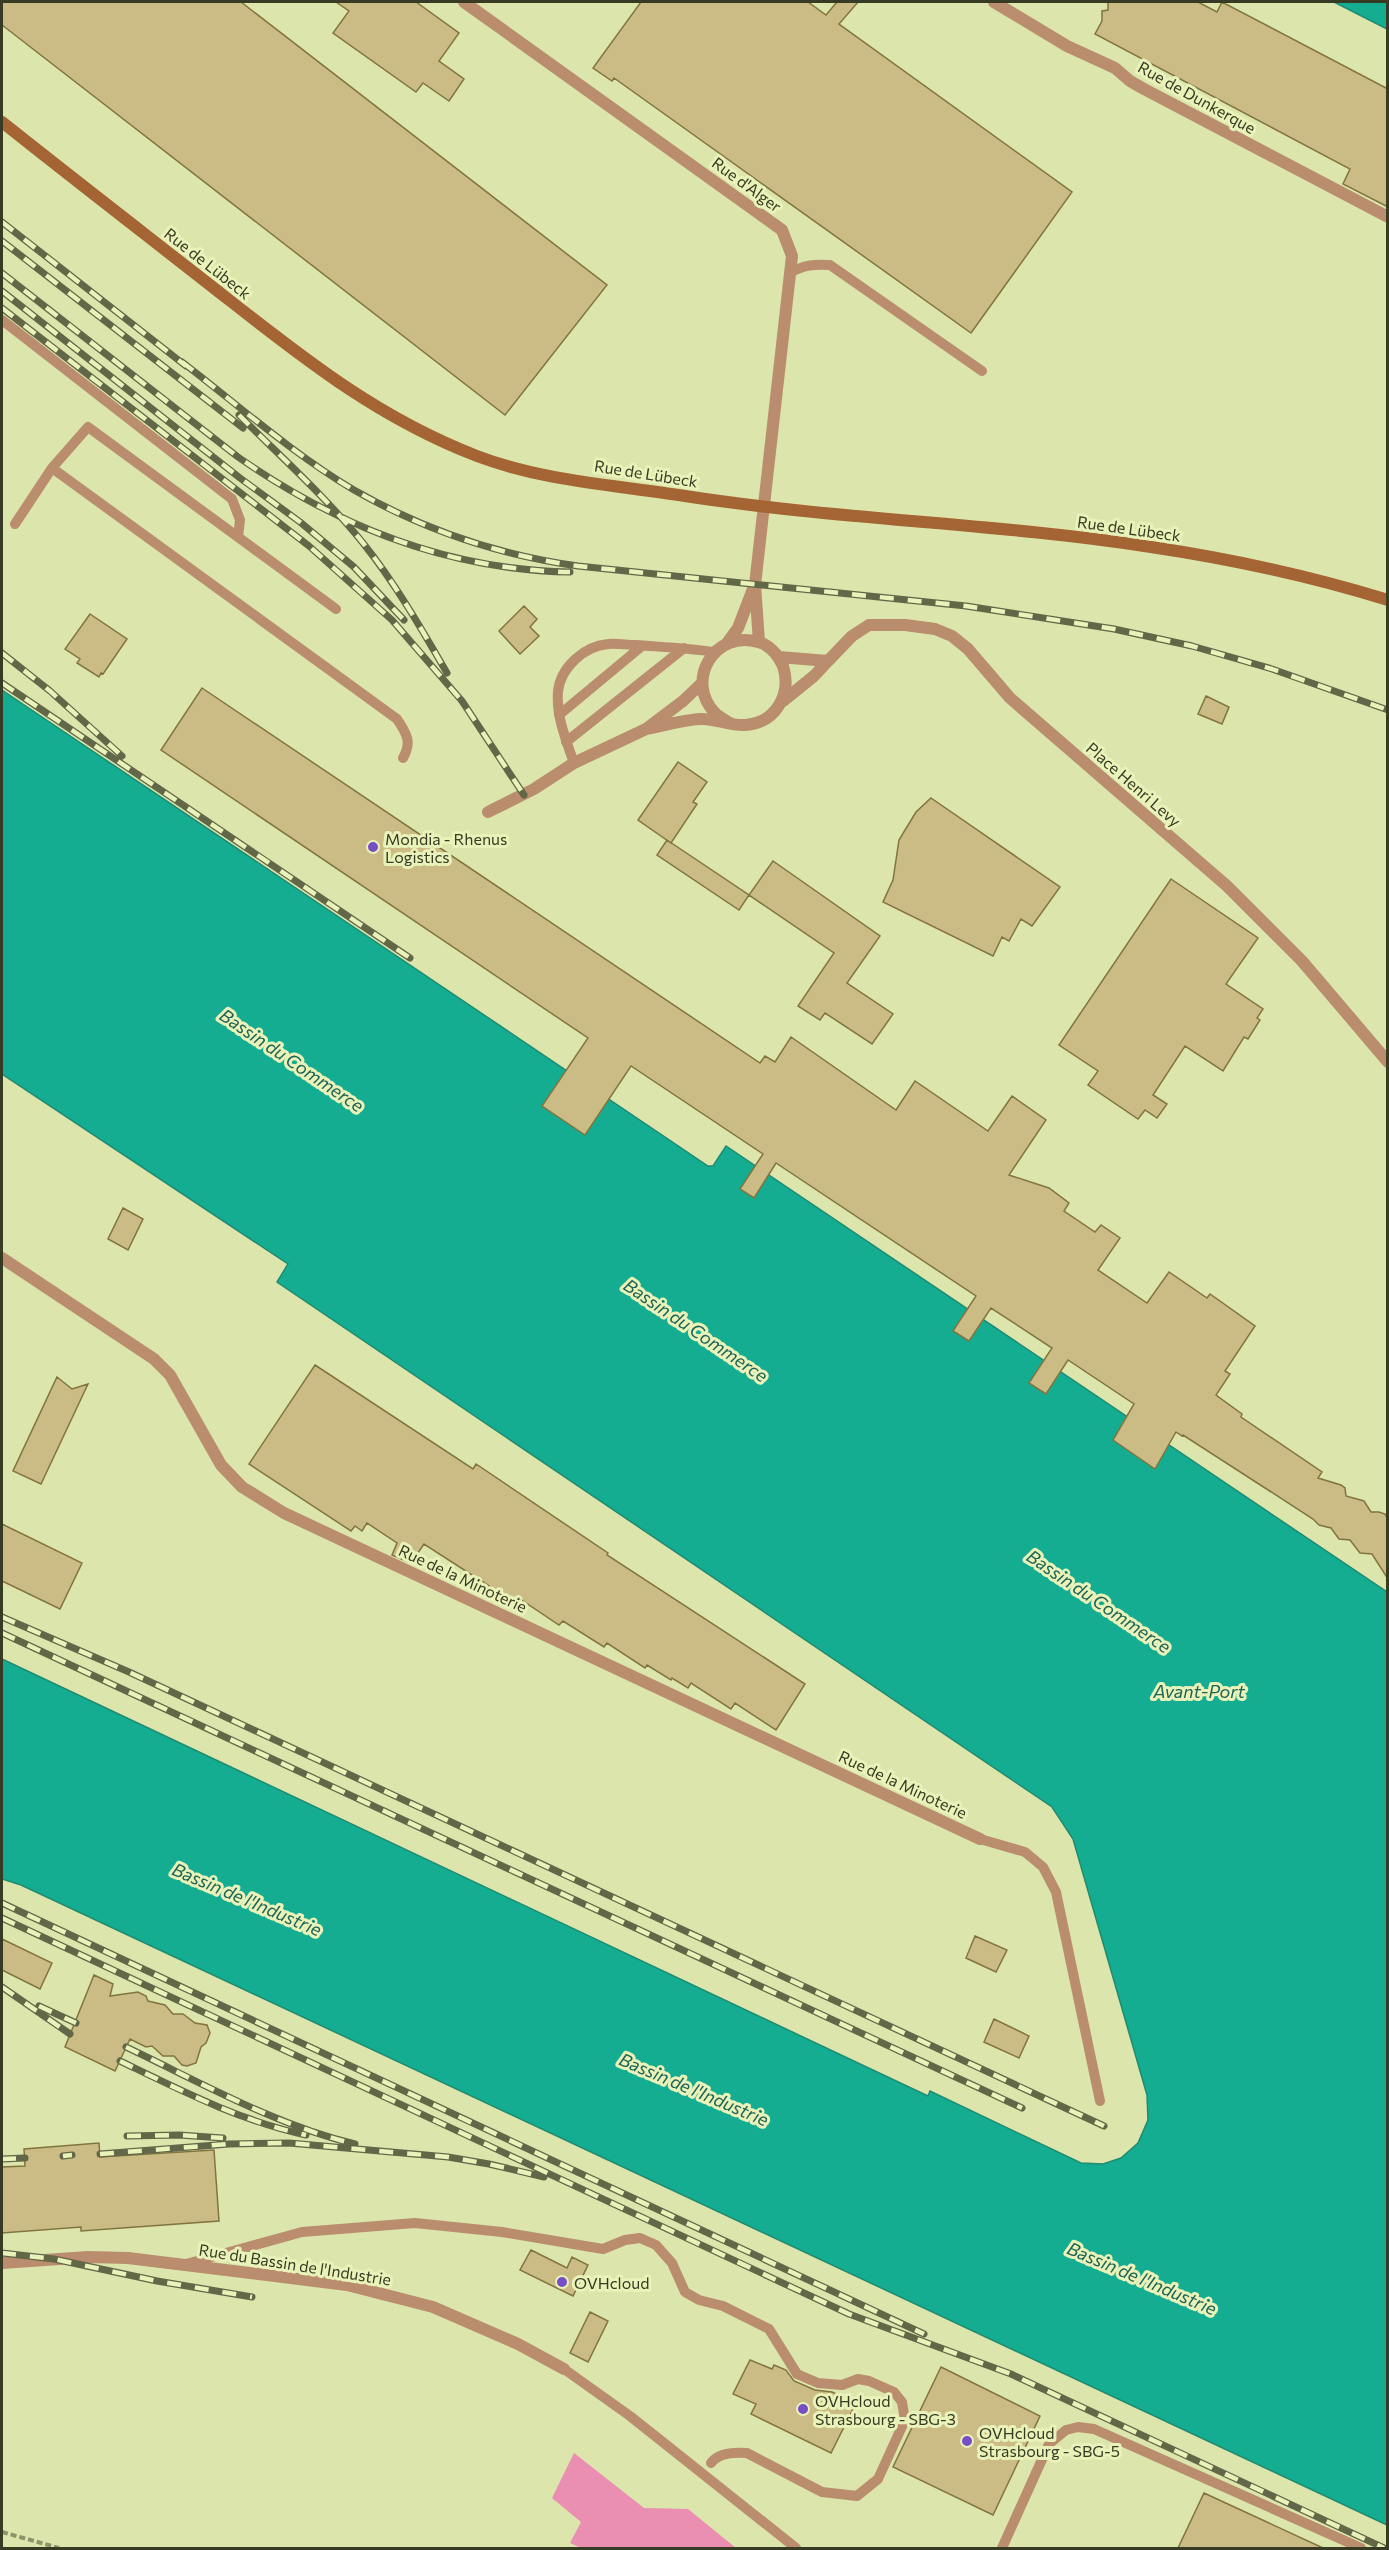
<svg xmlns="http://www.w3.org/2000/svg" width="1389" height="2550" font-family="Commissioner,sans-serif">
  <style>
    .green { fill: #ea8fb2 }
    .water { fill: #14ad92; stroke: #1f8b71; stroke-width: 1.5 }
    .building { fill: #cbbc85; stroke: #82743f; stroke-width: 1.5 }
    .lines { fill: none; stroke-linecap: round; stroke-linejoin: round }
    .path { stroke: #8c926a; stroke-width: 4; stroke-dasharray: 6 3; stroke-linecap: butt }
    .service { stroke: #b98d6e; stroke-width: 10 }
    .minor { stroke: #b98d6e; stroke-width: 12 }
    .secondary { stroke: #a46433; stroke-width: 12 }
    .rail-casing { stroke: #626747; stroke-width: 7 }
    .rail { stroke: #e9f2b9; stroke-width: 4.5; stroke-dasharray: 14; stroke-linecap: butt }
    .poi-dot { fill: #774ec6; stroke: #e9f2b9; stroke-width: 2 }
    .labels { text-anchor: middle; dominant-baseline: central; stroke-width: 6; stroke-linejoin: round; paint-order: stroke }
    .street-label { font-size: 16px; fill: #383b24; stroke: #e9f2b9 }
    .poi-label { font-size: 16px; fill: #383b24; stroke: #e9f2b9; text-anchor: start }
    .water-label { font-size: 18px; font-style: italic; fill: #1d6354; stroke: #e9f2b9 }
  </style>
  <rect width="100%" height="100%" fill="#dbe5ac"/>
  <path class="green" d="M574,2453L644,2508L688,2509L736,2548H581L570,2543L581,2522L552,2498Z"/>
  <path class="water" d="M1334,2H1387V29Z
    M2,690L708,1166H713L726,1146L1387,1592V2525L21,1885L2,1879V1659L928,2096L930,2091L1081,2163L1103,2164L1121,2158L1138,2143L1148,2120L1147,2095L1073,1839L1052,1807L277,1282L288,1264L2,1074Z"/>
  <path class="building" d="M2,2H241L607,285L505,415L2,25Z
    M336,2H416L459,33L439,61L464,79L449,101L423,83L416,92L333,33L349,11Z
    M641,2H808L826,15L837,2H858L839,24L1072,192L971,333L614,78L612,81L593,68Z
    M1108,2H1198L1217,12L1222,2L1388,89V207L1343,184L1350,169L1095,34L1102,21V11L1108,10Z
    M524,606L537,619L530,627L539,636L520,654L499,631Z
    M90,614L127,639L103,674L101,673L99,677L77,663L80,659L65,649Z
    M202,688L760,1063L765,1056L775,1062L791,1037L896,1110L915,1081L988,1131L1012,1096L1046,1120L1009,1175L1049,1188L1069,1203L1064,1211L1095,1232L1101,1225L1120,1238L1098,1270L1147,1303L1169,1272L1207,1298L1210,1294L1255,1326L1225,1371L1230,1374L1216,1395L1242,1414L1241,1417L1322,1472L1318,1478L1341,1485L1345,1488L1346,1496L1364,1501L1371,1512H1379L1385,1514L1388,1519V1579L1372,1554L1360,1553L1350,1540L1339,1539L1331,1528L1319,1525L1313,1519L1183,1435L1182,1436L1176,1432L1155,1469L1113,1440L1134,1404L1068,1360L1046,1394L1029,1383L1052,1348L991,1308L969,1341L953,1331L976,1296L776,1163L754,1198L740,1189L763,1154L631,1066L585,1135L542,1106L588,1038L161,750Z
    M1206,696L1229,707L1222,724L1198,714Z
    M678,762L707,782L693,802L697,804L671,843L638,820Z
    M931,798L1060,887L1032,926L1021,919L1009,941L1002,937L993,956L883,902L893,880L899,840L916,812Z
    M667,840L749,895L739,910L657,855Z
    M773,861L880,936L847,983L893,1014L872,1044L825,1013L820,1020L798,1006L834,953L749,895Z
    M1171,879L1258,938L1226,984L1263,1009L1257,1018L1260,1020L1248,1039L1244,1037L1223,1071L1185,1046L1153,1095L1167,1104L1157,1118L1145,1110L1138,1119L1088,1085L1098,1071L1059,1045Z
    M123,1208L143,1219L128,1250L108,1239Z
    M315,1365L473,1469L476,1464L608,1553L607,1555L805,1684L776,1730L735,1703L731,1709L691,1683L688,1688L672,1678L671,1680L647,1665L645,1668L607,1643L604,1647L563,1621L559,1625L520,1599L517,1604L424,1544L411,1563L392,1555L397,1543L367,1523L362,1531L355,1526L351,1531L249,1464Z
    M57,1377L72,1389L88,1384L41,1484L13,1471Z
    M2,1524L82,1563L60,1609L2,1581Z
    M975,1936L1007,1950L996,1972L966,1958Z
    M2,1939L52,1963L40,1989L2,1970Z
    M94,1975L113,1984L110,1996L138,1992L146,1996L148,2001L165,2005L173,2014H183L195,2023L207,2025L210,2033L206,2043L201,2047L196,2063L187,2066L182,2065L174,2056H163L152,2046L146,2047L130,2039L115,2071L65,2047Z
    M994,2019L1029,2036L1019,2058L984,2042Z
    M99,2143L100,2157L214,2150L219,2221L81,2231V2227L2,2233V2167L25,2166L24,2149Z
    M531,2250L567,2268L572,2257L588,2265L573,2296L520,2270Z
    M590,2312L608,2321L588,2362L570,2353Z
    M750,2360L772,2369L774,2365L786,2370L794,2381L815,2390L832,2392L856,2403L831,2453L751,2414L756,2404L733,2394Z
    M941,2367L1040,2416L993,2515L893,2467Z
    M1204,2493L1323,2548H1178Z"/>
  <g class="lines">
    <path class="path" d="M2,2532L59,2548"/>
    <path class="service" d="M790,273C803,265 814,264 830,265L982,371
      M2,320L232,499L240,520L238,537
      M52,468L88,427L336,609
      M15,524L52,468L397,719C407,734 412,742 403,758
      M559,715L642,646
      M566,742L684,648
      M574,763C566,740 556,716 558,692C560,668 584,646 608,644C617,643 627,645 636,645C662,647 688,648 714,652
      M980,1839L1025,1852L1043,1867L1056,1892L1100,2101
      M186,2264L302,2232L415,2223L502,2232L603,2249L625,2240L640,2238L656,2245L672,2263L685,2292L699,2300L723,2306L769,2329L797,2374L818,2383L842,2385L858,2379L869,2381L894,2392L902,2402L905,2420L878,2479L857,2496L822,2492L747,2453C735,2452 719,2452 711,2463
      M564,2369L630,2416L796,2548
      M1002,2548L1049,2444L1066,2430L1078,2427L1094,2429L1361,2548"/>
    <path class="minor" d="M464,2L782,230L792,256L755,585L759,642
      M994,2L1067,46L1115,68L1130,81L1144,89L1388,217
      M727,643L738,628L753,589
      M779,657L828,661L814,676L783,701
      M828,661L852,636L869,625H905L935,629L952,636L968,649L1010,698L1227,886L1302,961L1388,1062
      M646,729C663,726 682,720 700,719C715,718 730,726 745,725C776,723 792,694 783,666C778,655 770,645 758,642C715,629 684,681 715,713C719,717 725,720 730,723
      M488,812L534,789L574,763L646,729L683,701L702,683
      M2,1258L154,1359L170,1375L221,1465L242,1487L284,1513L980,1839
      M2,2263L88,2257L128,2258L347,2285L433,2307L518,2344L564,2369"/>
    <path class="secondary" d="M2,122C71,177 141,231 210,285C297,353 373,416 477,456C542,481 616,485 685,496C840,520 997,523 1151,547C1232,559 1310,576 1388,600"/>
    <defs>
      <path id="rail" d="M2,222L186,366
        M2,241L243,428
        M2,273L238,457C337,526 448,570 570,572
        M2,291L240,478L300,522L354,567L404,620
        M2,308L309,546L392,620L462,701L524,795
        M182,362C238,405 293,454 354,490C424,530 498,555 578,566L966,606L1114,629L1192,646L1272,669L1388,710
        M239,415C281,457 326,497 363,543C395,583 421,628 447,673
        M2,653L50,691L122,756
        M2,683L410,958
        M2,1617L129,1672L1104,2126
        M2,1633L1022,2108
        M2,1903L924,2334
        M2,1918L849,2314L1011,2374L1384,2548
        M2,1987L70,2034
        M39,2006L76,2023
        M126,2047C200,2082 275,2125 355,2144
        M120,2061C180,2090 240,2121 306,2135
        M127,2136L179,2135L223,2138
        M100,2154L229,2144L289,2143L448,2157L489,2164L544,2177
        M63,2156L72,2155
        M2,2159L25,2158
        M2,2253L54,2259L157,2281L252,2297"/>
    </defs>
    <use href="#rail" class="rail-casing"/>
    <use href="#rail" class="rail"/>
  </g>
  <g class="poi-dot">
    <circle cx="373" cy="847" r="6"/>
    <circle cx="562" cy="2282" r="6"/>
    <circle cx="803" cy="2409" r="6"/>
    <circle cx="967" cy="2441" r="6"/>
  </g>
  <g class="labels">
    <g class="street-label">
      <text transform="translate(1197 97) rotate(29)">Rue de Dunkerque</text>
      <text transform="translate(747 184) rotate(36)">Rue d'Alger</text>
      <text transform="translate(208 263) rotate(38)">Rue de Lübeck</text>
      <text transform="translate(646 473) rotate(9)">Rue de Lübeck</text>
      <text transform="translate(1129 528) rotate(8)">Rue de Lübeck</text>
      <text transform="translate(1134 784) rotate(41)">Place Henri Levy</text>
      <text transform="translate(463 1578) rotate(25)">Rue de la Minoterie</text>
      <text transform="translate(903 1784) rotate(25)">Rue de la Minoterie</text>
      <text transform="translate(295 2264) rotate(9)">Rue du Bassin de l'Industrie</text>
    </g>
    <g class="poi-label">
      <text x="385" y="838">Mondia - Rhenus<tspan x="385" dy="18">Logistics</tspan></text>
      <text x="574" y="2282">OVHcloud</text>
      <text x="815" y="2400">OVHcloud<tspan x="815" dy="18">Strasbourg - SBG-3</tspan></text>
      <text x="979" y="2432">OVHcloud<tspan x="979" dy="18">Strasbourg - SBG-5</tspan></text>
    </g>
    <g class="water-label">
      <text transform="translate(292 1060) rotate(34)">Bassin du Commerce</text>
      <text transform="translate(696 1330) rotate(34)">Bassin du Commerce</text>
      <text transform="translate(1099 1601) rotate(34)">Bassin du Commerce</text>
      <text x="1199" y="1691">Avant-Port</text>
      <text transform="translate(247 1899) rotate(23)">Bassin de l'Industrie</text>
      <text transform="translate(694 2089) rotate(23)">Bassin de l'Industrie</text>
      <text transform="translate(1142 2278) rotate(23)">Bassin de l'Industrie</text>
    </g>
  </g>
  <rect width="1389" height="2550" fill="none" stroke="#383b24" stroke-width="6"/>
</svg>
